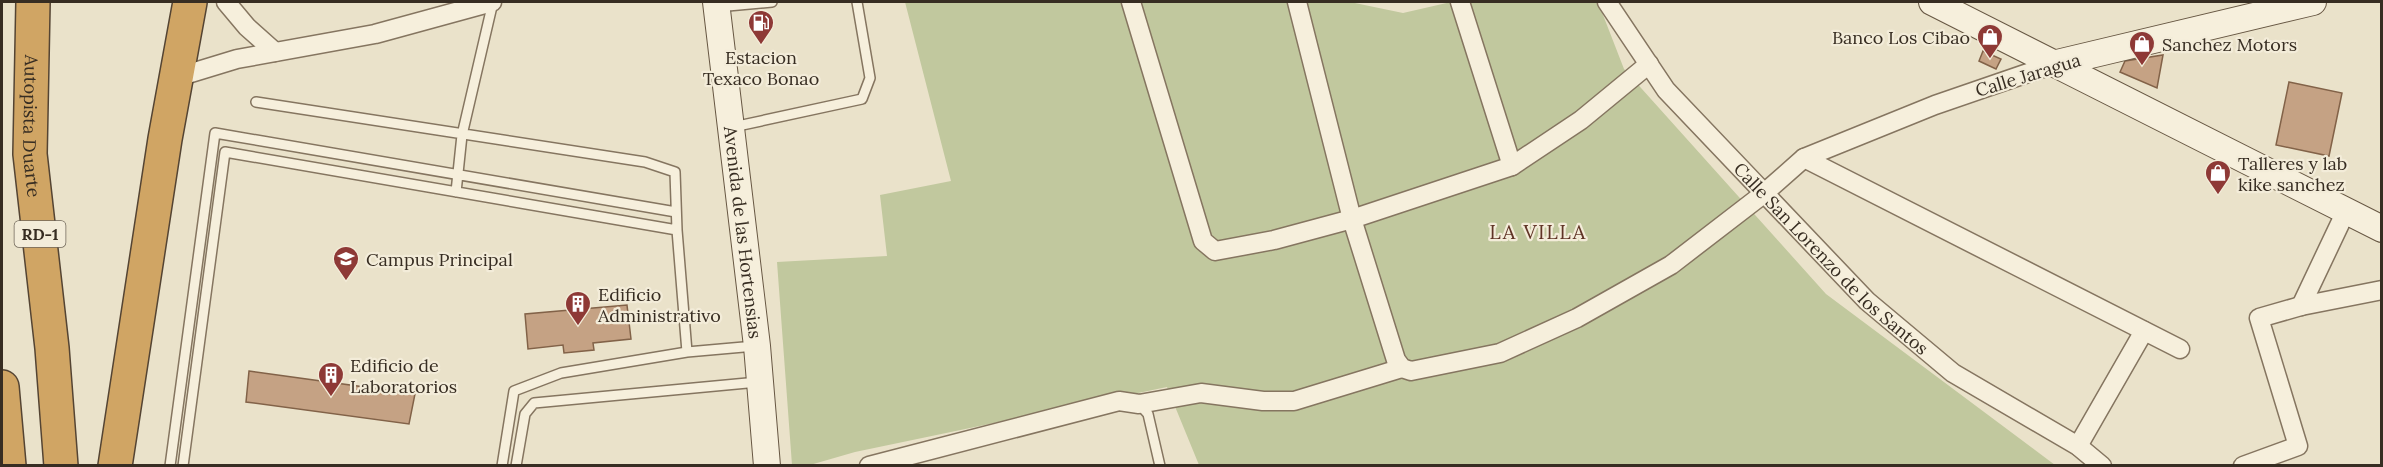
<svg xmlns="http://www.w3.org/2000/svg" width="2383" height="467" font-family="Lora,serif">
  <style>
    .green { fill: #c1c89e }
    .building { fill: #c5a284; stroke: #826248; stroke-width: 1.5 }
    .lines { fill: none; stroke-linecap: round; stroke-linejoin: round }
    .lane-casing { stroke: #857560; stroke-width: 12 }
    .street-casing { stroke: #857560; stroke-width: 21 }
    .secondary-casing { stroke: #675743; stroke-width: 28 }
    .highway-casing { stroke: #544433; stroke-width: 36 }
    .lane { stroke: #f6efdc; stroke-width: 9 }
    .street { stroke: #f6efdc; stroke-width: 18 }
    .secondary { stroke: #f6efdc; stroke-width: 26 }
    .highway { stroke: #d0a564; stroke-width: 33 }
    .labels { text-anchor: middle; dominant-baseline: central; stroke-width: 4.5; stroke-linejoin: round; paint-order: stroke }
    .shield { fill: #f3ecd9; stroke: #6f6659; stroke-width: 1.5 }
    .shield-label { font-size: 16px; font-weight: bold; fill: #372d22 }
    .poi-label { font-size: 18px; fill: #372d22; stroke: #f3ecd9; text-anchor: start }
    .street-label { font-size: 18px; fill: #372d22; stroke: #f3ecd9 }
    .neighbourhood-label { font-size: 20px; letter-spacing: 1.5px; fill: #603426; stroke: #f3ecd9 }
  </style>
  <rect width="100%" height="100%" fill="#eae2ca"/>
  <path class="green" d="M905,2H1350L1403,13L1451,2H1598L1624,69L1826,294L2055,465H1199L1167,387L855,452L810,465H792L777,262L887,256L880,195L951,181Z"/>
  <path class="building" d="M1983,51L2001,59L1996,69L1979,61Z
    M2163,55L2157,88L2120,72L2125,61Z
    M2289,82L2342,93L2329,156L2276,145Z
    M627,305L631,339L593,343L594,350L564,353L563,345L528,349L525,314Z
    M249,371L415,394L409,424L246,402Z"/>
  <g class="lines">
    <defs>
      <path id="lane" d="M717,7L772,2
        M256,102L645,162L675,172L677,230
        M733,127L862,99L870,78L857,2
        M456,192L462,135L493,2
        M1139,404L1148,414L1160,466
        M170,466L215,133L676,212
        M183,466L225,152L677,230L687,352
        M502,466L514,391L561,373L687,352L755,346
        M516,466L525,414L534,403L758,382"/>
      <g id="street">
        <path d="M226,2L247,27L275,52"/>
        <path d="M1131,2L1203,241L1215,251L1274,240L1352,219L1512,166L1581,120L1649,64"/>
        <path d="M1297,2L1352,219L1396,360L1402,368L1411,371L1500,353L1577,318L1671,265L1762,195L1804,158L1935,105L2057,63"/>
        <path d="M1460,2L1512,166"/>
        <path id="s1" d="M1607,2L1666,90L1867,301L1953,373L2078,446L2102,466"/>
        <path d="M178,77L237,59L375,34L492,2"/>
        <path d="M1804,158L2180,349"/>
        <path d="M2301,306L2346,211"/>
        <path d="M2078,446L2144,331"/>
        <path d="M869,466L1119,401L1139,404L1201,393L1263,401H1294L1402,368"/>
        <path d="M2243,466L2298,446L2259,318L2301,306L2382,290"/>
      </g>
      <g id="secondary">
        <path id="s2" d="M716,2L757,346L767,466"/>
        <path d="M1932,2L2382,229"/>
        <path d="M2057,63L2313,2"/>
      </g>
      <g id="highway">
        <path id="s3" d="M33,2L30,154L52,348L61,466"/>
        <path d="M2,387L9,466"/>
        <path d="M115,466L165,139L190,2"/>
      </g>
    </defs>
    <use href="#lane" class="lane-casing"/>
    <use href="#street" class="street-casing"/>
    <use href="#secondary" class="secondary-casing"/>
    <use href="#highway" class="highway-casing"/>
    <use href="#lane" class="lane"/>
    <use href="#street" class="street"/>
    <use href="#secondary" class="secondary"/>
    <use href="#highway" class="highway"/>
  </g>
  <defs>
    <symbol id="fuel-pin" viewBox="-11 -11 22 30"><path d="M0 17L-7.5 6A9.5 9.5 0 1 1 7.5 6Z" fill="#8e3936" stroke="#f3ecd9"/><path d="M-5.5-6h7V0h2V4h1.3V-2.5L3-4.5l.8-.8L6-3V5H2.5V1h-1V6h-7ZM-4.2-4.7v3.2H.2V-4.7Z" fill="#fff"/></symbol>
    <symbol id="shop-pin" viewBox="-11 -11 22 30"><path d="M0 17L-7.5 6A9.5 9.5 0 1 1 7.5 6Z" fill="#8e3936" stroke="#f3ecd9"/><path d="M-5-2.5h2.3a2.7 3.5 0 0 1 5.4 0H5L5.5 6h-11ZM-1.5-2.5h3a1.5 2.3 0 0 0-3 0Z" fill="#fff"/></symbol>
    <symbol id="university-pin" viewBox="-11 -11 22 30"><path d="M0 17L-7.5 6A9.5 9.5 0 1 1 7.5 6Z" fill="#8e3936" stroke="#f3ecd9"/><path d="M0-5L7-2L0 1L-7-2ZM-4 1L0 2.5L4 1V4Q0 6-4 4Z" fill="#fff"/></symbol>
    <symbol id="building-pin" viewBox="-11 -11 22 30"><path d="M0 17L-7.5 6A9.5 9.5 0 1 1 7.5 6Z" fill="#8e3936" stroke="#f3ecd9"/><path d="M-4-6H4V6H1V3H-1V6H-4ZM-2.5-4.3h1.7v1.8h-1.7ZM.8-4.3h1.7v1.8H.8ZM-2.5-1h1.7V.8h-1.7ZM.8-1h1.7V.8H.8Z" fill="#fff"/></symbol>
  </defs>
  <g fill-rule="evenodd">
    <use href="#fuel-pin" x="746" y="8" width="30" height="40"/>
    <use href="#shop-pin" x="1975" y="22" width="30" height="40"/>
    <use href="#shop-pin" x="2127" y="29" width="30" height="40"/>
    <use href="#shop-pin" x="2203" y="158" width="30" height="40"/>
    <use href="#university-pin" x="331" y="244" width="30" height="40"/>
    <use href="#building-pin" x="563" y="289" width="30" height="40"/>
    <use href="#building-pin" x="316" y="360" width="30" height="40"/>
  </g>
  <g class="labels">
    <rect class="shield" x="14.5" y="221" width="51" height="26" rx="4.5"/>
    <g class="shield-label">
      <text x="40" y="234">RD-1</text>
    </g>
    <g class="poi-label">
      <text x="1970" y="37" text-anchor="end">Banco Los Cibao</text>
      <text x="2162" y="44">Sanchez Motors</text>
      <text x="761" y="57" text-anchor="middle">Estacion<tspan x="761" dy="21">Texaco Bonao</tspan></text>
      <text x="2238" y="163">Talleres y lab<tspan x="2238" dy="21">kike sanchez</tspan></text>
      <text x="366" y="259">Campus Principal</text>
      <text x="598" y="294">Edificio<tspan x="598" dy="21">Administrativo</tspan></text>
      <text x="350" y="365">Edificio de<tspan x="350" dy="21">Laboratorios</tspan></text>
    </g>
    <g class="street-label">
      <text transform="translate(2028 75) rotate(-17)">Calle Jaragua</text>
      <text stroke="none"><textPath href="#s3" startOffset="124">Autopista Duarte</textPath></text>
      <text stroke="none"><textPath href="#s2" startOffset="232">Avenida de las Hortensias</textPath></text>
      <text stroke="none"><textPath href="#s1" startOffset="342">Calle San Lorenzo de los Santos</textPath></text>
    </g>
    <g class="neighbourhood-label">
      <text x="1538" y="231">LA VILLA</text>
    </g>
  </g>
  <rect width="2383" height="467" fill="none" stroke="#372d22" stroke-width="6"/>
</svg>
